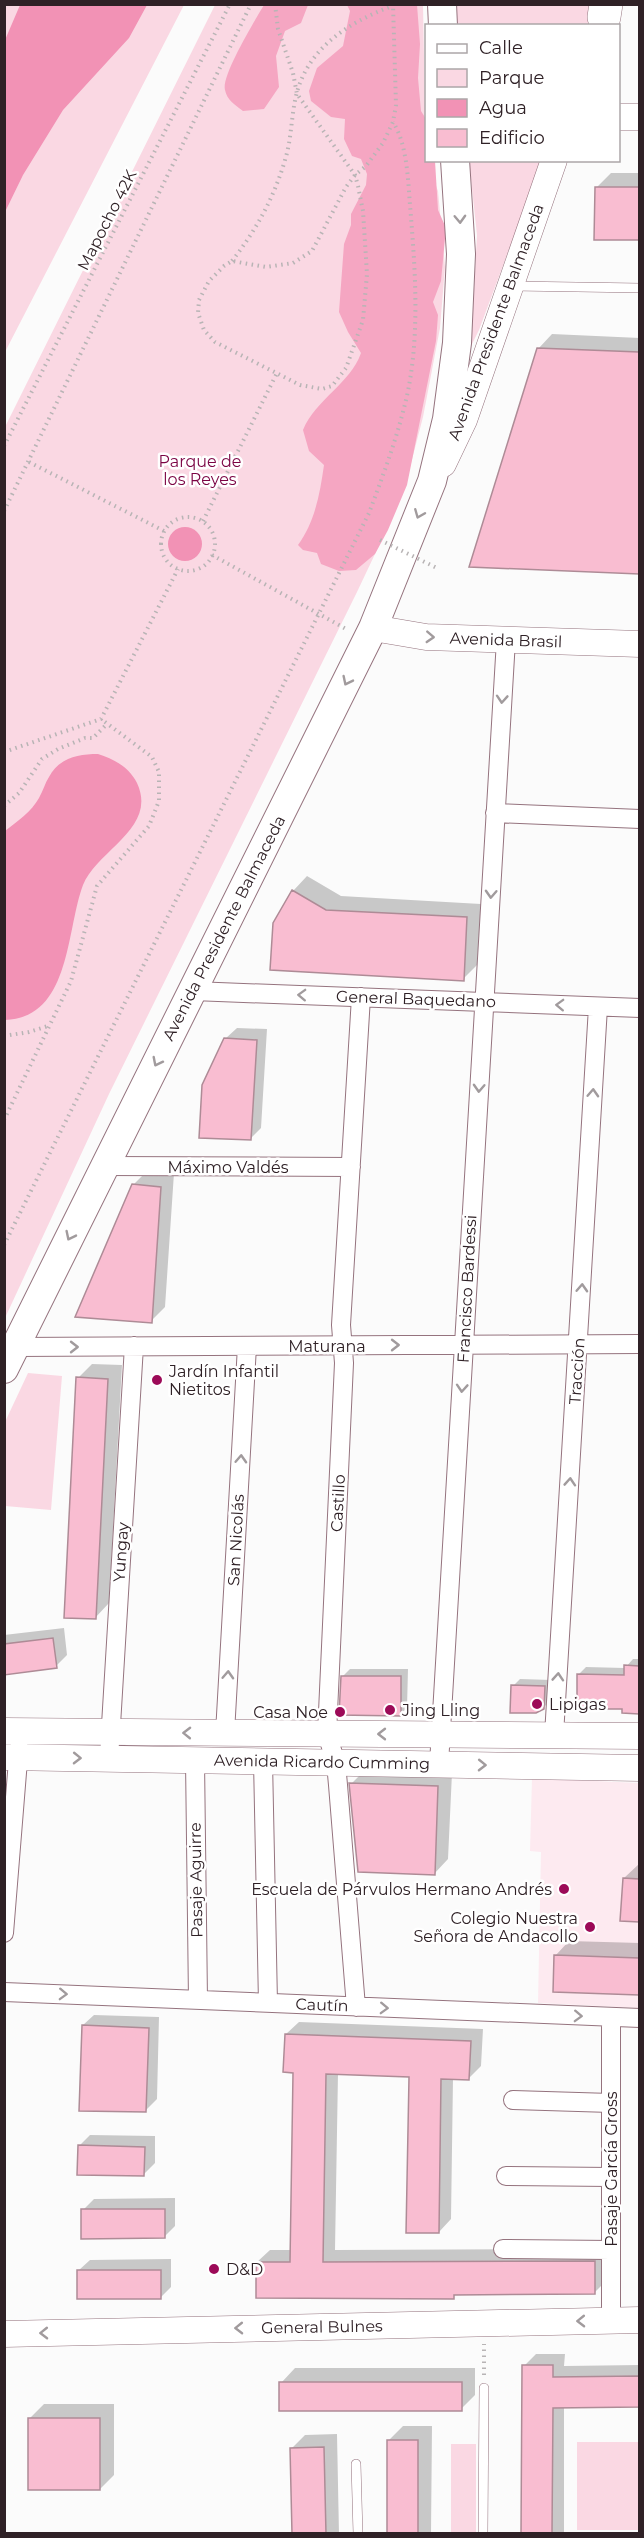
<svg xmlns="http://www.w3.org/2000/svg" width="644" height="2538" font-family="Montserrat,sans-serif">
  <style>
    .built { fill: #fdeaf0 }
    .green { fill: #fad8e3 }
    .forest { fill: #f5a6c2 }
    .water { fill: #f292b5 }
    .shadow { fill: #0003 }
    .building { fill: #f9bdd1; stroke: #ae8b96; stroke-width: 1.5 }
    .lines { fill: none; stroke-linecap: round; stroke-linejoin: round }
    .lane-casing { stroke: #95737e; stroke-width: 10 }
    .street-casing { stroke: #95737e; stroke-width: 20 }
    .secondary-casing { stroke: #95737e; stroke-width: 27 }
    .primary-casing { stroke: #95737e; stroke-width: 30 }
    .highway-casing { stroke: #95737e; stroke-width: 34 }
    .path { stroke: #b8b4b5; stroke-width: 4; stroke-dasharray: 1.5 4.5; stroke-linecap: butt }
    .lane { stroke: #fff; stroke-width: 9 }
    .street { stroke: #fff; stroke-width: 18 }
    .secondary { stroke: #fff; stroke-width: 26 }
    .primary { stroke: #fff; stroke-width: 28 }
    .highway { stroke: #fff; stroke-width: 33 }
    .path-bridge { stroke: #b8b4b5; stroke-width: 4; stroke-dasharray: 1.5 4.5; stroke-linecap: butt }
    .oneway { stroke: #a19b9d }
    .poi-dot { fill: #9c0a58; stroke: #fff; stroke-width: 2 }
    .labels { text-anchor: middle; dominant-baseline: central; stroke-width: 5; stroke-linejoin: round; paint-order: stroke }
    .street-label { font-size: 16px; fill: #2f2126; stroke: #fff }
    .park-label { font-size: 16px; fill: #7b0444; stroke: #fff }
    .poi-label { font-size: 16px; fill: #2f2126; stroke: #fff; text-anchor: start }
  </style>
  <rect width="100%" height="100%" fill="#fbfbfb"/>
  <path class="built" d="M532,1778L639,1783V2008L538,2003L541,1852L530,1851Z"/>
  <path class="green" d="M6,4L184,5L5,352V6Z
    M215,5H423L426,160L438,191L445,267L440,328L423,417L409,471L393,516L357,592L109,1094L5,1318V427Z
    M455,5H595L590,26L456,25Z
    M469,161H542L479,330L471,346L477,235Z
    M28,1373L62,1376L51,1510L5,1506V1422Z
    M577,2442H639V2530H577Z
    M451,2444H476V2533H451Z"/>
  <path class="forest" d="M264,5H308L301,23L285,31L276,56L279,87L264,109L243,111C235,105 227,100 225,90C221,76 255,20 264,5Z
    M347,5H417L420,44L418,78L421,111L426,119V160L435,161L438,210L446,228L441,281L433,302L438,315L436,341L407,485L388,530L375,554L356,570L339,571L321,564L317,553L303,550L298,545C315,522 320,493 324,465L309,451L303,430C316,399 350,384 361,353L348,332L339,312L344,244L351,225V214L366,185L367,174L361,159L352,156L344,139L345,119L331,117L311,101L309,91L317,68L343,46L350,11Z"/>
  <path class="water" d="M20,5H147L129,38L63,110L23,175L5,212V40Z
    M168 544a17 17 0 1 1 34 0a17 17 0 1 1-34 0Z
    M98,754C114,759 129,767 137,783C158,828 97,850 83,885C66,930 71,1018 5,1020V831C18,821 31,812 39,798C43,791 45,783 49,777C59,758 78,754 98,754Z"/>
  <path class="shadow" d="M611,173H640V238H596V188Z
    M552,334L640,338V572L471,565L538,349Z
    M307,876L341,896L481,904L477,965L463,979L272,969L293,891Z
    M237,1028L267,1029L261,1128L250,1139L225,1039Z
    M147,1171L174,1173L165,1307L151,1321L133,1185Z
    M92,1364L122,1365L109,1603L95,1618L78,1378Z
    M64,1628L67,1655L56,1666L4,1673V1635Z
    M633,1659H640L639,1712H624V1708L579,1674L586,1667L625,1668Z
    M350,1669H408L407,1708L400,1715L342,1677Z
    M520,1679L552,1680L551,1700L543,1708L513,1686Z
    M365,1770L452,1773L448,1859L434,1874L351,1784Z
    M639,1864L640,1921L622,1920L624,1878Z
    M569,1941L640,1943V1994L555,1991V1956Z
    M94,2015L159,2017L157,2099L146,2110L83,2025Z
    M299,2022L483,2029L481,2066L469,2078H453L451,2219L439,2232L410,2076L338,2073L335,2250L607,2249V2280L594,2293H457L453,2297L257,2262L270,2250H292L294,2071L286,2034Z
    M90,2135L155,2136V2163L144,2174L79,2146Z
    M175,2198V2226L164,2237L83,2210L94,2199Z
    M171,2259V2287L160,2298L79,2270L90,2260Z
    M536,2354H565L564,2366L640,2365V2405L564,2406V2534H523L524,2366Z
    M295,2368H475V2395L461,2409L281,2383Z
    M44,2404H114V2475L100,2489L30,2418Z
    M403,2426H432L431,2534H388L389,2440Z
    M337,2434L339,2534H293L292,2448L305,2435Z"/>
  <path class="building" d="M595,187H639V240H594Z
    M537,348L639,352V574L469,567Z
    M292,890L326,910L467,917L464,981L270,970L273,923Z
    M224,1038L257,1040L251,1140L199,1138L202,1085Z
    M132,1184L161,1187L152,1323L75,1317Z
    M76,1377L108,1379L96,1619L64,1618Z
    M53,1638L57,1668L4,1675V1644Z
    M624,1665L639,1666V1714L622,1713V1709H577V1674L624,1675Z
    M341,1676H401V1716L339,1715Z
    M511,1685L545,1686L544,1709L536,1713H510Z
    M349,1783L438,1786L435,1875L358,1872Z
    M623,1878L639,1879V1922L620,1921Z
    M554,1955L639,1958V1995L553,1992Z
    M82,2025L149,2028L146,2112L79,2111Z
    M285,2034L471,2041L469,2080L441,2079L439,2233H406L409,2077L326,2074L323,2262L595,2261V2294L454,2295V2299L256,2298V2262H290L293,2073L283,2072Z
    M78,2145L145,2147L144,2176L77,2175Z
    M81,2209H165V2238L81,2239Z
    M77,2270H161V2299H77Z
    M522,2365H553V2377L639,2376V2407L553,2408L552,2534H521Z
    M279,2382H462V2411H279Z
    M28,2418H100V2490H28Z
    M387,2440H418V2534H387Z
    M324,2447L326,2534H292L290,2448Z"/>
  <g class="lines">
    <defs>
      <path id="lane" d="M514,286L640,288
        M356,2464L358,2534
        M483,2534L484,2388"/>
      <path id="street" d="M495,813L640,819
        M193,991L640,1008
        M105,1166L351,1167
        M15,1347L640,1344
        M225,1733L247,1346
        M554,1735L598,1007
        M109,1758L134,1346
        M195,1760L198,2000
        M263,1761L268,2003
        M439,1764L506,640
        M4,1933L19,1748
        M4,1992L640,2018
        M356,2007L338,1785L336,1763L327,1734L344,1363L341,1325L361,997
        M513,2100L611,2103
        M506,2176L611,2177
        M503,2249L611,2250
        M611,2320V2017"/>
      <path id="secondary" d="M618,117H640
        M443,464L464,420L554,160
        M373,628L426,637L640,644
        M4,1731L640,1736
        M4,1757L640,1768
        M4,2334L640,2320"/>
      <path id="primary" d="M442,4L443,26
        M4,1369L373,628L432,481L447,419L457,343L461,254L455,160"/>
      <path id="highway" d="M604,17L606,4"/>
    </defs>
    <use href="#lane" class="lane-casing"/>
    <use href="#street" class="street-casing"/>
    <use href="#secondary" class="secondary-casing"/>
    <use href="#primary" class="primary-casing"/>
    <use href="#highway" class="highway-casing"/>
    <path class="path" d="M275,4L278,29L293,73L297,94L355,175L358,186L363,211L367,274L363,320L346,368L332,386L322,389L300,385L215,342L204,330L198,313L199,300L209,281L224,266L232,261L266,267L293,263L312,251L346,187L355,175L366,166L383,143L393,122L396,105L393,4
      M232,261C256,230 274,198 285,160C292,138 291,114 297,92C310,46 350,22 392,6
      M4,446L230,4
      M29,462L164,531
      M4,511L251,4
      M161 544a27 27 0 1 1 54 0a27 27 0 1 1-54 0Z
      M203,521L277,373
      M212,555L348,630
      M4,752L101,719L178,569
      M4,806L19,793L42,759L58,749L85,738H93L107,724
      M4,1036L29,1032L48,1026
      M4,1120L71,981L97,886L149,826L159,801V772L152,757L101,719
      M4,1245L369,513C384,473 399,433 408,391C420,331 415,266 410,205C408,179 407,144 393,122
      M484,2375V2344"/>
    <use href="#lane" class="lane"/>
    <use href="#street" class="street"/>
    <use href="#secondary" class="secondary"/>
    <use href="#primary" class="primary"/>
    <use href="#highway" class="highway"/>
    <path class="path-bridge" d="M380,540L439,569"/>
  </g>
  <defs><path id="oneway-chevron" d="M-2-3.5L2.5 0L-2 3.5" fill="none" stroke-width="1.6" stroke-linecap="round" stroke-linejoin="round" transform="scale(1.5)"/></defs>
  <g class="oneway">
    <use href="#oneway-chevron" transform="translate(460 219) rotate(88)"/>
    <use href="#oneway-chevron" transform="translate(419 514) rotate(112)"/>
    <use href="#oneway-chevron" transform="translate(430 637) rotate(3)"/>
    <use href="#oneway-chevron" transform="translate(347 681) rotate(116)"/>
    <use href="#oneway-chevron" transform="translate(502 699) rotate(94)"/>
    <use href="#oneway-chevron" transform="translate(491 894) rotate(93)"/>
    <use href="#oneway-chevron" transform="translate(302 995) rotate(-178)"/>
    <use href="#oneway-chevron" transform="translate(560 1005) rotate(-178)"/>
    <use href="#oneway-chevron" transform="translate(157 1062) rotate(117)"/>
    <use href="#oneway-chevron" transform="translate(479 1088) rotate(93)"/>
    <use href="#oneway-chevron" transform="translate(593 1093) rotate(-87)"/>
    <use href="#oneway-chevron" transform="translate(70 1236) rotate(116)"/>
    <use href="#oneway-chevron" transform="translate(582 1288) rotate(-87)"/>
    <use href="#oneway-chevron" transform="translate(395 1345)"/>
    <use href="#oneway-chevron" transform="translate(74 1347)"/>
    <use href="#oneway-chevron" transform="translate(462 1388) rotate(94)"/>
    <use href="#oneway-chevron" transform="translate(241 1459) rotate(-87)"/>
    <use href="#oneway-chevron" transform="translate(570 1482) rotate(-86)"/>
    <use href="#oneway-chevron" transform="translate(228 1675) rotate(-87)"/>
    <use href="#oneway-chevron" transform="translate(558 1677) rotate(-86)"/>
    <use href="#oneway-chevron" transform="translate(187 1733) rotate(-179)"/>
    <use href="#oneway-chevron" transform="translate(382 1734) rotate(180)"/>
    <use href="#oneway-chevron" transform="translate(77 1758) rotate(1)"/>
    <use href="#oneway-chevron" transform="translate(482 1765) rotate(1)"/>
    <use href="#oneway-chevron" transform="translate(63 1994) rotate(2)"/>
    <use href="#oneway-chevron" transform="translate(384 2008) rotate(2)"/>
    <use href="#oneway-chevron" transform="translate(578 2016) rotate(2)"/>
    <use href="#oneway-chevron" transform="translate(581 2321) rotate(179)"/>
    <use href="#oneway-chevron" transform="translate(239 2328) rotate(179)"/>
    <use href="#oneway-chevron" transform="translate(44 2333) rotate(179)"/>
  </g>
  <g class="poi-dot">
    <circle cx="157" cy="1380" r="6"/>
    <circle cx="537" cy="1704" r="6"/>
    <circle cx="390" cy="1710" r="6"/>
    <circle cx="340" cy="1712" r="6"/>
    <circle cx="564" cy="1889" r="6"/>
    <circle cx="590" cy="1927" r="6"/>
    <circle cx="214" cy="2269" r="6"/>
  </g>
  <g class="labels">
    <g class="street-label">
      <text transform="translate(107 220) rotate(-63)">Mapocho 42K</text>
      <text transform="translate(496 322) rotate(-70)">Avenida Presidente Balmaceda</text>
      <text transform="translate(506 640) rotate(2)">Avenida Brasil</text>
      <text transform="translate(224 928) rotate(-63)">Avenida Presidente Balmaceda</text>
      <text transform="translate(416 999) rotate(2)">General Baquedano</text>
      <text x="228" y="1167">Máximo Valdés</text>
      <text transform="translate(467 1289) rotate(-87)">Francisco Bardessi</text>
      <text x="327" y="1346">Maturana</text>
      <text transform="translate(577 1371) rotate(-86)">Tracción</text>
      <text transform="translate(338 1503) rotate(-87)">Castillo</text>
      <text transform="translate(236 1540) rotate(-87)">San Nicolás</text>
      <text transform="translate(121 1552) rotate(-86)">Yungay</text>
      <text transform="translate(322 1762) rotate(1)">Avenida Ricardo Cumming</text>
      <text transform="translate(196 1880) rotate(-91)">Pasaje Aguirre</text>
      <text transform="translate(322 2005) rotate(2)">Cautín</text>
      <text transform="translate(611 2169) rotate(-90)">Pasaje García Gross</text>
      <text transform="translate(322 2327) rotate(-1)">General Bulnes</text>
    </g>
    <g class="park-label">
      <text x="200" y="461">Parque de<tspan x="200" dy="18">los Reyes</tspan></text>
    </g>
    <g class="poi-label">
      <text x="169" y="1371">Jardín Infantil<tspan x="169" dy="18">Nietitos</tspan></text>
      <text x="549" y="1704">Lipigas</text>
      <text x="402" y="1710">Jing Lling</text>
      <text x="328" y="1712" text-anchor="end">Casa Noe</text>
      <text x="552" y="1889" text-anchor="end">Escuela de Párvulos Hermano Andrés</text>
      <text x="578" y="1918" text-anchor="end">Colegio Nuestra<tspan x="578" dy="18">Señora de Andacollo</tspan></text>
      <text x="226" y="2269">D&amp;D</text>
    </g>
  </g>
  <rect width="644" height="2538" fill="none" stroke="#2f2126" stroke-width="12"/>
  <rect x="425" y="24" width="195" height="138" fill="#ffffff" stroke="#aca6a8" stroke-width="1.5"/>
  <rect x="437" y="44" width="30" height="9" fill="#ffffff" stroke="#aca6a8" stroke-width="1.5"/>
  <text x="479" y="54" font-size="18" fill="#2f2126">Calle</text>
  <rect x="437" y="69" width="30" height="18" fill="#fad8e3" stroke="#aca6a8" stroke-width="1.5"/>
  <text x="479" y="84" font-size="18" fill="#2f2126">Parque</text>
  <rect x="437" y="99" width="30" height="18" fill="#f292b5" stroke="#aca6a8" stroke-width="1.5"/>
  <text x="479" y="114" font-size="18" fill="#2f2126">Agua</text>
  <rect x="437" y="129" width="30" height="18" fill="#f9bdd1" stroke="#aca6a8" stroke-width="1.5"/>
  <text x="479" y="144" font-size="18" fill="#2f2126">Edificio</text>
</svg>
